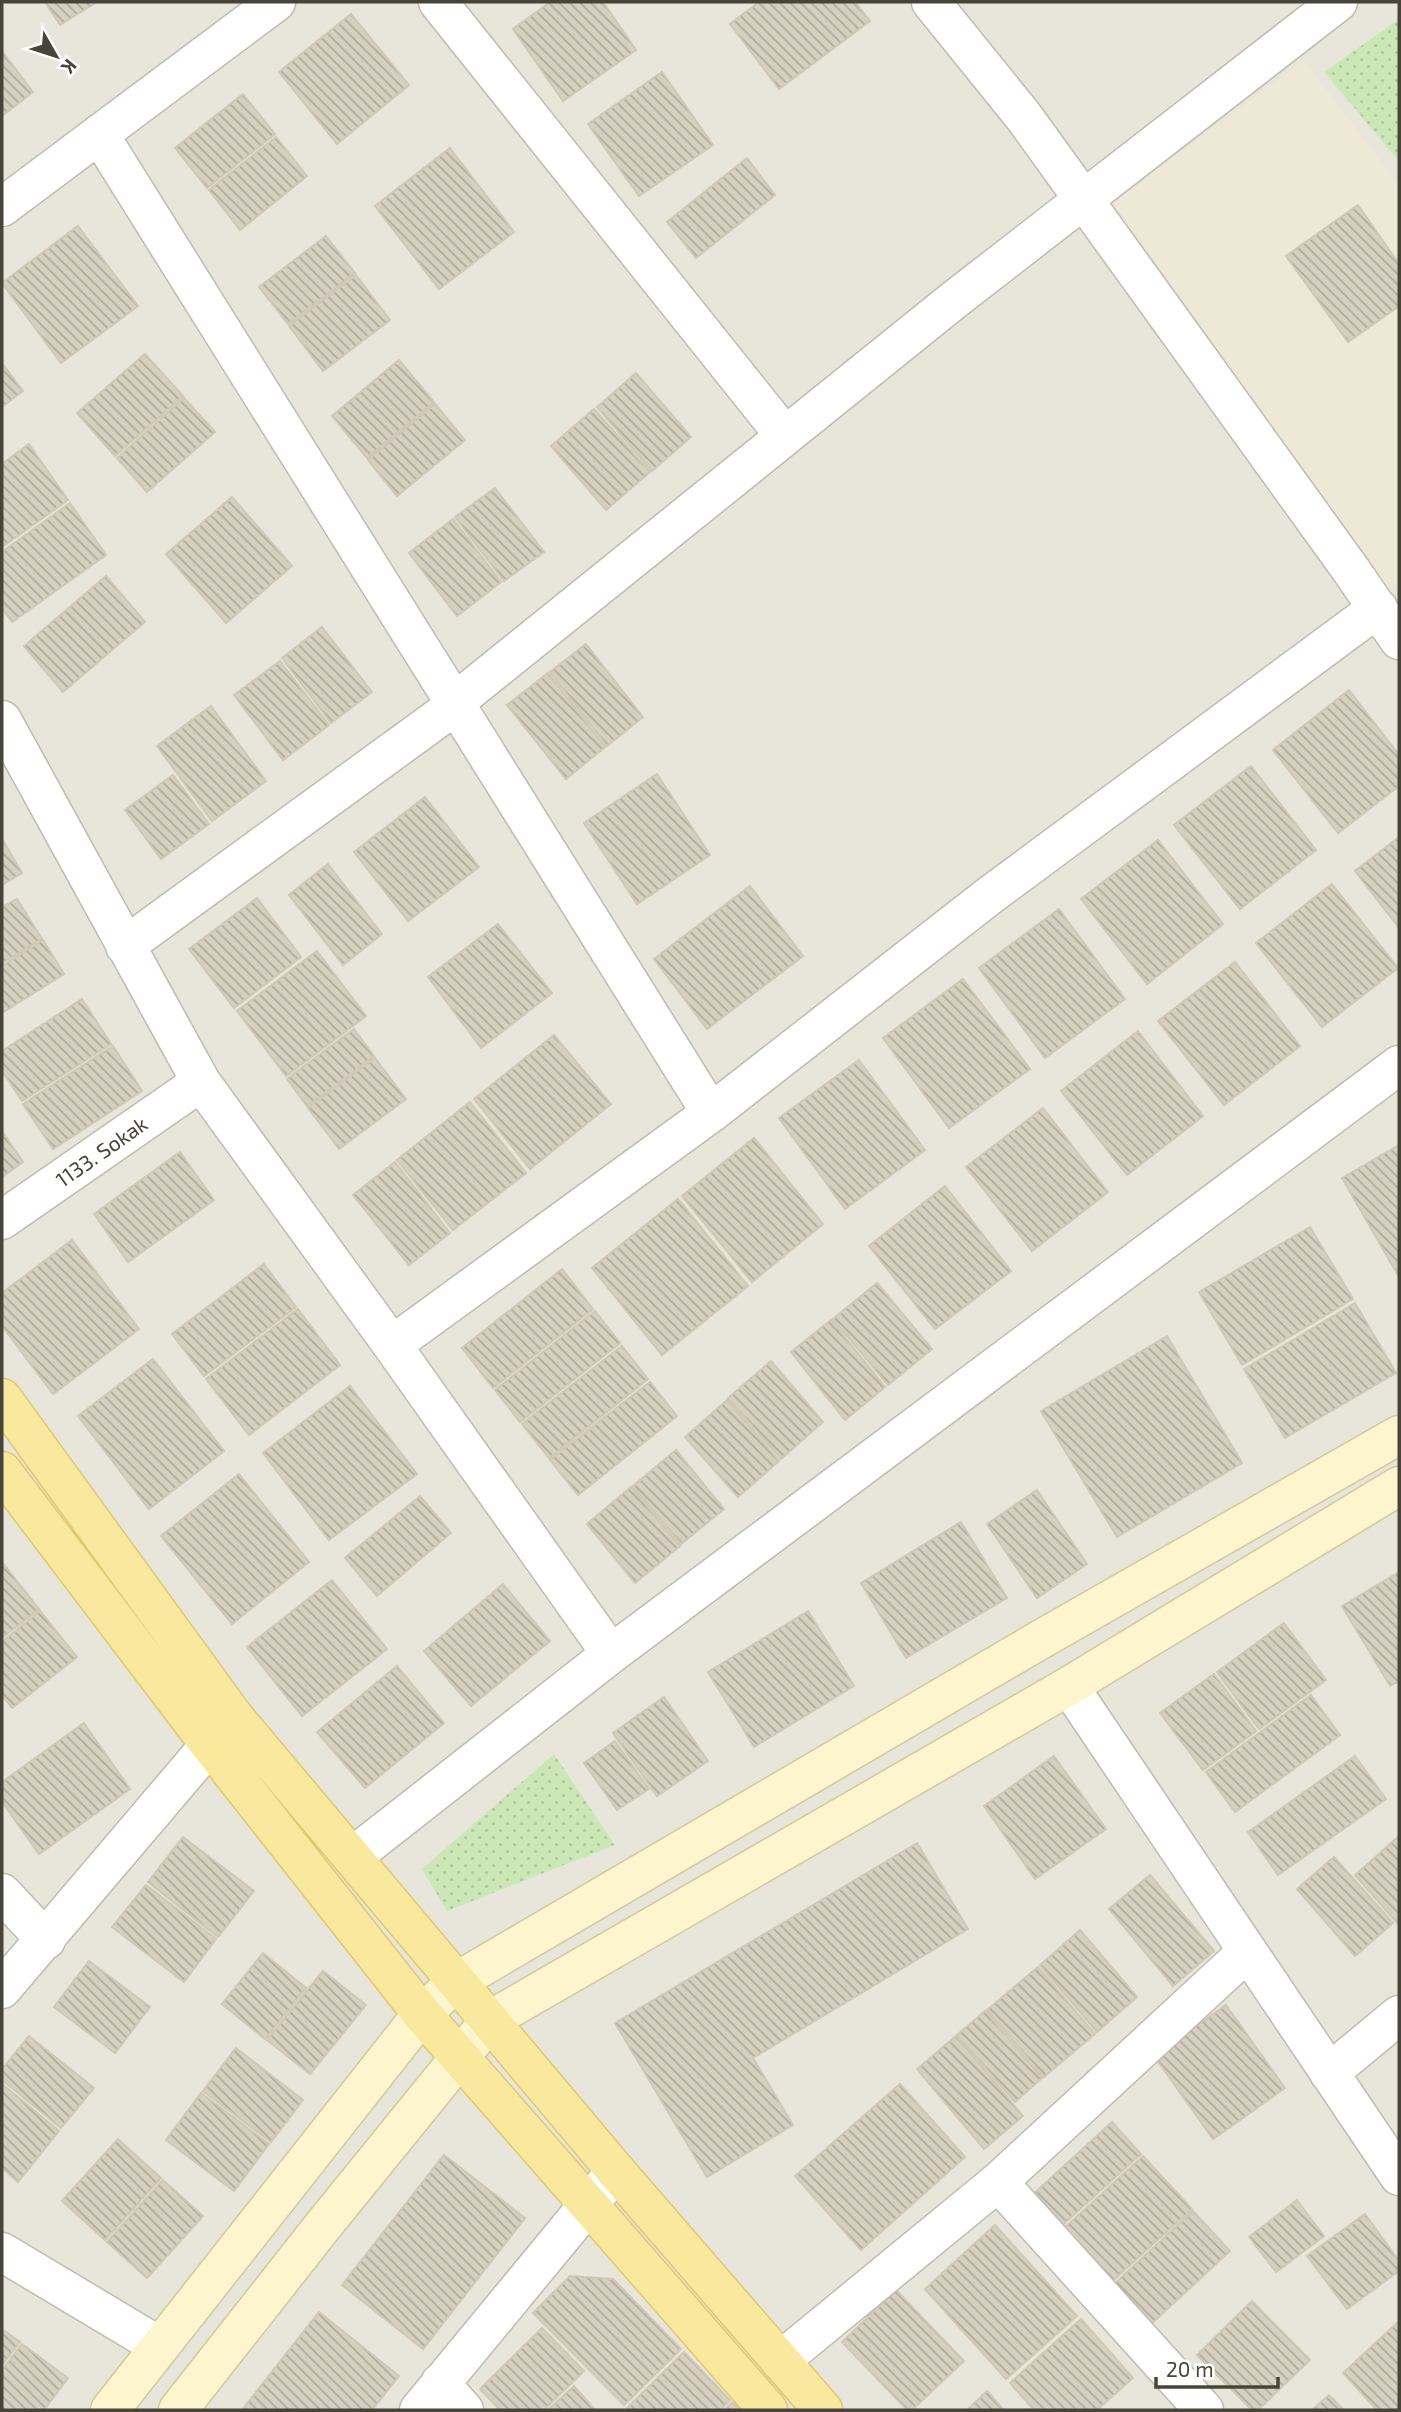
<svg xmlns="http://www.w3.org/2000/svg" width="1401" height="2412" font-family="'Exo 2',sans-serif">
  <style>
    .residential { fill: #e8e5da }
    .education { fill: #ede9d6 }
    .park { fill: url(#park-dots) }
    .building { fill: url(#building-back-hatch); stroke: #d0c8b4; stroke-width: 2 }
    .lines { fill: none; stroke-linecap: round; stroke-linejoin: round }
    .street-casing { stroke: #c0bbae; stroke-width: 41 }
    .secondary-casing { stroke: #d2c99d; stroke-width: 41 }
    .primary-casing { stroke: #dfc86f; stroke-width: 41 }
    .street { stroke: #fff; stroke-width: 38 }
    .secondary { stroke: #fcf5ce; stroke-width: 38 }
    .primary { stroke: #f9e99f; stroke-width: 38 }
    .labels { text-anchor: middle; dominant-baseline: central; stroke-width: 5; stroke-linejoin: round; paint-order: stroke }
    .street-label { font-size: 21px; fill: #494439; stroke: #fff }
  </style>
  <defs>
    <pattern id="park-dots" width="8" height="8" patternUnits="userSpaceOnUse" patternTransform="scale(1.75)"><rect width="8" height="8" fill="#cce7b6"/><path d="M2 2h.1M6 6h.1" fill="none" stroke="#b1c79d" stroke-width="1.8" stroke-linecap="round"/></pattern>
    <pattern id="building-back-hatch" width="6" height="6" patternUnits="userSpaceOnUse" patternTransform="scale(1.75)"><rect width="6" height="6" fill="#d6d0c1"/><path d="M-1 5l2 2M0 0l6 6M5-1l2 2" fill="none" stroke="#b0aa9e"/></pattern>
  </defs>
  <rect width="100%" height="100%" fill="#f5f3eb"/>
  <path class="residential" d="M2,2H1399V2410H2Z"/>
  <path class="education" d="M1304,60L1399,185V582L1389,589L1113,203Z"/>
  <path class="park" d="M1399,19V161L1324,72Z
    M554,1754L615,1845L447,1911L422,1869Z"/>
  <path class="building" d="M45,2H97L60,25Z
    M550,2H603L636,50L563,101L513,29Z
    M759,2H855L870,21L779,89L730,24Z
    M351,14L409,85L337,144L279,72Z
    M2,51L33,92L2,116Z
    M662,72L713,145L639,196L588,124Z
    M243,94L275,134L207,188L175,148Z
    M276,137L307,176L240,230L209,190Z
    M450,148L514,232L439,289L375,206Z
    M747,158L775,195L696,258L667,222Z
    M1358,205L1399,264V306L1348,342L1286,256Z
    M78,226L138,306L61,363L2,283Z
    M326,236L355,273L288,324L259,287Z
    M356,275L390,320L323,371L289,326Z
    M145,354L183,396L115,456L77,413Z
    M399,360L434,402L367,458L332,416Z
    M2,363L23,391L2,407Z
    M636,373L691,437L652,471L597,407Z
    M184,398L215,432L147,492L117,458Z
    M435,404L465,440L397,496L368,460Z
    M594,409L650,472L606,510L551,446Z
    M29,444L68,500L2,547V464Z
    M495,488L544,552L504,581L455,517Z
    M232,497L292,566L226,623L166,554Z
    M70,503L106,555L12,622L2,608V552Z
    M453,519L501,582L457,616L409,553Z
    M106,576L145,622L63,692L24,646Z
    M322,627L372,692L331,723L282,658Z
    M586,644L643,717L607,746L550,672Z
    M280,661L329,725L283,760L234,695Z
    M548,673L605,747L566,779L507,705Z
    M1349,690L1399,755V786L1338,833L1273,750Z
    M211,706L266,781L212,821L157,746Z
    M1251,766L1316,850L1240,909L1174,825Z
    M657,774L710,855L637,904L584,823Z
    M173,775L209,824L161,859L125,810Z
    M425,797L479,867L408,921L354,852Z
    M1399,837V928L1355,871Z
    M2,839L22,873L2,885Z
    M1158,840L1223,924L1147,984L1081,899Z
    M328,864L382,934L343,965L289,895Z
    M1332,884L1398,968L1322,1027L1256,943Z
    M750,886L803,956L707,1029L654,959Z
    M257,898L301,957L234,1008L189,949Z
    M17,899L42,939L2,963V907Z
    M1059,909L1125,999L1045,1058L979,968Z
    M498,924L552,993L481,1048L428,977Z
    M43,940L64,974L2,1013V966Z
    M317,951L366,1016L286,1076L237,1011Z
    M1235,962L1300,1046L1224,1105L1158,1021Z
    M963,979L1030,1069L949,1128L883,1038Z
    M82,999L111,1044L22,1101L2,1071V1051Z
    M354,1029L374,1056L307,1106L287,1079Z
    M1138,1031L1203,1116L1127,1175L1061,1091Z
    M554,1035L611,1104L530,1169L474,1099Z
    M113,1046L142,1091L53,1149L23,1104Z
    M375,1058L406,1099L339,1149L308,1108Z
    M859,1060L925,1150L845,1209L779,1118Z
    M470,1102L526,1173L453,1230L397,1160Z
    M1043,1108L1108,1192L1032,1251L966,1167Z
    M2,1131L23,1162L2,1177Z
    M754,1138L823,1224L752,1282L682,1196Z
    M1399,1145V1277L1342,1178Z
    M180,1152L214,1200L128,1262L94,1214Z
    M395,1162L450,1233L409,1265L353,1195Z
    M945,1186L1011,1271L935,1329L869,1246Z
    M678,1199L748,1286L662,1355L592,1268Z
    M1310,1227L1353,1299L1242,1365L1199,1292Z
    M72,1240L139,1329L53,1394L2,1326V1293Z
    M264,1264L296,1307L204,1376L172,1334Z
    M562,1269L593,1309L493,1388L462,1348Z
    M877,1283L932,1349L888,1385L833,1319Z
    M1355,1303L1396,1373L1285,1438L1244,1369Z
    M298,1309L340,1365L249,1435L206,1379Z
    M595,1311L620,1343L520,1422L495,1390Z
    M831,1320L885,1387L845,1420L791,1352Z
    M1167,1336L1242,1463L1117,1537L1041,1411Z
    M622,1346L648,1379L549,1458L522,1424Z
    M153,1359L224,1451L149,1509L78,1416Z
    M771,1361L823,1422L781,1459L728,1398Z
    M650,1382L677,1416L578,1495L550,1460Z
    M350,1386L417,1474L329,1540L263,1453Z
    M727,1400L779,1461L738,1497L685,1437Z
    M676,1450L724,1509L681,1544L633,1486Z
    M239,1474L309,1562L232,1624L161,1536Z
    M631,1487L680,1546L635,1583L587,1524Z
    M1037,1490L1087,1564L1037,1598L987,1524Z
    M420,1496L451,1533L377,1596L345,1558Z
    M961,1522L1007,1598L906,1658L861,1583Z
    M2,1562L39,1609L2,1638Z
    M1399,1572V1681L1390,1686L1342,1606Z
    M332,1580L387,1649L302,1716L247,1647Z
    M503,1584L550,1641L471,1706L424,1651Z
    M40,1611L77,1657L12,1708L2,1695V1642Z
    M808,1611L854,1686L754,1747L708,1672Z
    M1284,1623L1326,1680L1259,1729L1217,1672Z
    M397,1666L444,1723L365,1788L317,1732Z
    M1214,1674L1256,1731L1203,1770L1160,1713Z
    M1311,1695L1340,1735L1235,1812L1206,1772Z
    M664,1697L708,1761L657,1796L613,1733Z
    M84,1723L130,1789L39,1854L2,1802V1782Z
    M615,1741L649,1789L617,1810L584,1763Z
    M1054,1756L1106,1829L1035,1879L984,1806Z
    M1355,1756L1386,1799L1278,1875L1248,1832Z
    M1399,1836V1925L1355,1875Z
    M183,1837L254,1891L218,1937L148,1882Z
    M917,1843L968,1929L753,2058L793,2125L707,2177L615,2023Z
    M1334,1857L1393,1923L1355,1956L1297,1889Z
    M1150,1875L1214,1951L1173,1986L1109,1909Z
    M146,1885L216,1939L184,1982L112,1927Z
    M1080,1930L1137,1997L1097,2032L1040,1965Z
    M263,1953L306,1988L265,2039L222,2004Z
    M89,1961L150,2007L115,2053L54,2007Z
    M1038,1967L1095,2034L1044,2077L987,2010Z
    M323,1971L366,2005L310,2074L267,2040Z
    M1226,2005L1285,2088L1213,2139L1154,2056Z
    M985,2011L1042,2078L1015,2102L957,2035Z
    M29,2036L94,2088L61,2128L2,2080V2069Z
    M956,2036L1023,2116L984,2149L917,2069Z
    M236,2048L303,2100L271,2142L203,2091Z
    M2,2084L59,2131L18,2182L2,2168Z
    M900,2084L965,2157L861,2250L795,2176Z
    M201,2093L269,2144L234,2191L166,2140Z
    M1112,2122L1141,2154L1059,2228L1030,2197Z
    M118,2139L161,2178L105,2240L62,2201Z
    M444,2155L525,2218L423,2349L342,2285Z
    M1143,2156L1192,2209L1110,2283L1061,2231Z
    M163,2180L203,2216L147,2278L107,2242Z
    M1297,2200L1324,2236L1276,2272L1249,2237Z
    M1193,2211L1230,2251L1149,2326L1112,2286Z
    M1365,2214L1399,2261V2271L1347,2309L1307,2256Z
    M995,2225L1077,2316L1006,2379L925,2289Z
    M570,2276L613,2279L681,2349L624,2405L533,2313Z
    M896,2290L964,2361L912,2410H907L842,2342Z
    M1252,2301L1310,2360L1258,2410H1252L1197,2355Z
    M319,2312L399,2376L372,2410H242Z
    M1081,2319L1133,2378L1097,2410H1034L1010,2383Z
    M1399,2321V2410H1377L1343,2373Z
    M542,2328L584,2371L544,2410H500L480,2389Z
    M2,2329L20,2342L2,2365Z
    M22,2344L68,2378L44,2410H2V2370Z
    M684,2352L730,2400L720,2410H629L627,2408Z
    M574,2386L595,2410H548Z
    M987,2391L1004,2410H967Z
    M1329,2395L1344,2410H1312Z
    M733,2402L740,2410H724Z"/>
  <g class="lines">
    <defs>
      <path id="street" d="M438,2L785,436
        M931,2L1024,117L1351,570L1399,640
        M99,134L711,1113
        M2,207L276,2
        M455,702L954,300L1338,2
        M2,720L201,1082L392,1345L611,1654
        M125,946L456,705
        M2,1220L201,1082
        M392,1345L711,1113L989,896L1378,608
        M1069,1686L1399,2176
        M352,1857L611,1654L1399,1065
        M2,1893L46,1940
        M2,1989L230,1721
        M1329,2073L1399,2015
        M998,2182L1204,2410
        M2,2252L159,2346
        M780,2361L998,2182L1247,1952
        M440,2383L464,2410
        M419,2410L616,2171"/>
      <path id="secondary" d="M110,2410L422,2014L456,1982L1038,1641L1399,1435
        M178,2410L322,2227L490,2020L1069,1686L1399,1486"/>
      <path id="primary" d="M2,1398L234,1717L616,2171L823,2410
        M2,1471L210,1745L422,2014L768,2410"/>
    </defs>
    <use href="#street" class="street-casing"/>
    <use href="#secondary" class="secondary-casing"/>
    <use href="#primary" class="primary-casing"/>
    <use href="#street" class="street"/>
    <use href="#secondary" class="secondary"/>
    <use href="#primary" class="primary"/>
  </g>
  <g class="labels">
    <g class="street-label">
      <text transform="translate(101 1151) rotate(-35)">1133. Sokak</text>
    </g>
  </g>
  <rect width="1401" height="2412" fill="none" stroke="#494439" stroke-width="7"/>
  <g transform="translate(56 56) rotate(129)" stroke="#ffffff" stroke-width="5" paint-order="stroke">
  <path d="M0-5L12 26L0 18L-12 26Z" fill="#494439"/>
  <text y="-10" font-size="19" font-weight="bold" text-anchor="middle" fill="#494439">K</text>
  </g>
  <path d="M1156 2377v10h122v-10" fill="none" stroke="#494439" stroke-width="3.5"/>
  <text x="1166" y="2377" font-size="21" fill="#494439" stroke="#ffffff" stroke-width="5" paint-order="stroke">20 m</text>
</svg>
